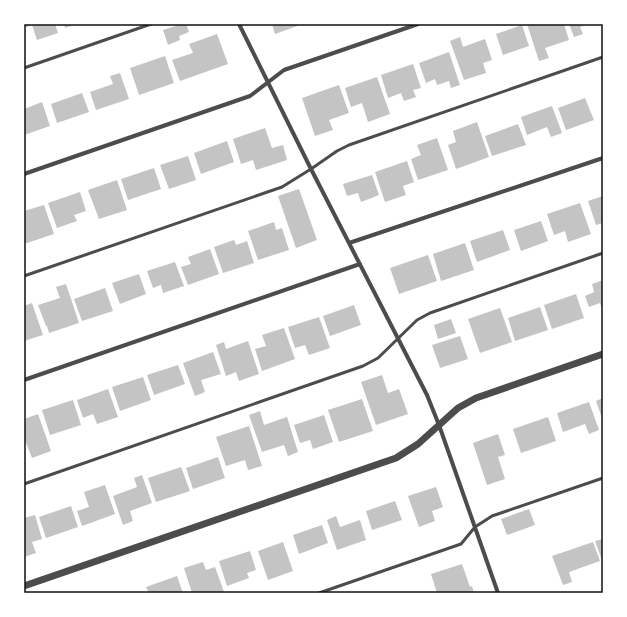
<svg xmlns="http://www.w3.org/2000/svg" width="627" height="617" font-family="'Roboto Serif',serif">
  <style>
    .building { fill: #c4c4c4 }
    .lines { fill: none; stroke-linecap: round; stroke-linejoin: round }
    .service { stroke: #4c4c4c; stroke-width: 3 }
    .minor { stroke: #4c4c4c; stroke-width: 4 }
    .tertiary { stroke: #4c4c4c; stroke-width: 7 }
    .neatline { fill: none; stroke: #111; stroke-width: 1.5 }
  </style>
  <rect width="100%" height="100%" fill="#fff"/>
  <path class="building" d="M24,24H55L58,33L37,40L32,25L24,28Z
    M64,24H77L65,28Z
    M182,24H186L189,32L179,36L180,40L168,45L163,30Z
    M272,24H303L275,34Z
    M527,24H564L569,40L545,48L549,58L539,61Z
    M569,24H589L580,27L583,34L574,37Z
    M522,25L529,46L503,55L496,34Z
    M217,34L228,64L180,81L172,60L193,53L189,44Z
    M460,37L463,47L485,39L492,60L483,63L486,73L464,80L450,41Z
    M449,52L460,85L451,88L449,81L437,85L435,79L426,83L419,63Z
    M165,56L174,83L139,95L130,68Z
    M413,64L421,88L413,90L416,97L404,101L401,93L388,98L381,75Z
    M120,73L129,99L96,110L90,92L113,84L110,76Z
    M377,77L390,114L368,122L362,103L351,107L345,88Z
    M339,85L349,113L329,120L333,130L315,136L302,98Z
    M82,93L89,112L57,123L51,104Z
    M585,98L594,120L566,130L558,108Z
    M42,102L50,126L24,135V109Z
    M552,106L562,133L551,137L547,127L527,135L521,117Z
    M477,122L489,157L456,169L448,145L456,142L453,131Z
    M518,124L526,145L492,156L485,136Z
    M265,128L272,148L283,145L287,160L256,170L253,160L241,164L233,139Z
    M437,138L448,170L418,180L411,159L421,155L417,145Z
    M227,141L234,162L201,174L194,153Z
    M188,156L196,180L169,189L160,165Z
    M407,161L414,182L403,186L406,195L385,202L375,172Z
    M154,168L161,189L128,200L121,179Z
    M372,175L379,195L361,202L358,193L347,196L343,184Z
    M117,180L127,210L99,219L88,190Z
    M299,189L317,240L296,248L278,196Z
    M80,192L86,211L74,215L77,221L57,228L48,203Z
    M603,196V223L596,225L588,201Z
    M580,203L591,234L568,242L565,231L554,235L547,214Z
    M44,205L54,234L24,244V211Z
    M541,221L548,241L521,251L514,230Z
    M274,222L276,230L282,228L289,250L258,260L248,231Z
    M503,230L510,250L477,262L470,241Z
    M234,240L236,245L247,241L254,263L223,273L214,247Z
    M465,243L474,270L441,281L433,254Z
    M210,249L219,274L188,285L181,267L191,264L188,257Z
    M428,255L437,281L399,294L390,268Z
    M175,262L184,286L163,293L161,285L153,288L147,271Z
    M139,274L146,294L120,304L112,283Z
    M603,280V312L600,303L589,307L585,296L594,292L592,284Z
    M66,284L79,323L49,333L47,326H46L38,305L60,298L56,287Z
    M105,288L113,311L82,321L74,299Z
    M576,294L584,318L552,329L544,305Z
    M32,303L43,335L24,341V306Z
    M354,305L361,325L330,336L323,316Z
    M540,307L548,330L515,341L508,318Z
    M500,308L512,342L480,353L468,319Z
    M319,317L330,348L309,355L305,345L295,348L288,327Z
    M451,319L456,333L438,339L434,325Z
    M284,328L295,359L262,371L255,349L266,346L262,335Z
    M460,336L468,359L440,368L432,345Z
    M248,341L259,374L239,381L236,372L226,376L216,345L224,342L226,349Z
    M213,352L221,374L201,380L205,392L195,396L183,363Z
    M178,365L185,384L154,395L147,375Z
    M382,375L388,393L399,389L408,414L376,425L361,382Z
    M143,377L151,400L120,411L112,387Z
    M108,389L118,417L97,424L93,414L83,418L77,400Z
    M603,398V421L596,401Z
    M362,399L373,431L339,442L328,410Z
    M73,400L81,425L50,435L42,410Z
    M589,402L599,430L589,434L585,424L563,432L557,413Z
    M260,411L264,425L287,417L298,452L288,456L284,445L262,452L249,415Z
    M38,414L51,451L32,458L25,440H24V419Z
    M324,415L333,442L313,449L310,440L300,443L294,425Z
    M548,417L556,441L521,453L513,429Z
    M249,426L262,466L248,470L245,460L226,466L216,437Z
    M498,434L505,455L498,457L505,479L487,485L473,443Z
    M218,457L225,478L193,489L186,468Z
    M181,467L190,491L156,502L148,478Z
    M142,475L152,503L130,511L133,521L123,525L113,496L137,487L134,478Z
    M105,485L115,514L82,526L77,511L89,507L84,492Z
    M436,487L443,507L432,511L435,521L419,527L408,496Z
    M395,501L402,520L372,530L366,511Z
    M71,506L78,527L46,538L39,517Z
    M529,509L535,525L507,535L501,519Z
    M35,515L42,539L32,542L36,553L24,557V518Z
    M336,516L340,527L360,520L366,540L337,550L327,520Z
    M322,525L328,543L299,554L293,535Z
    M603,539V563L595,541Z
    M283,542L293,571L268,580L258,551Z
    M593,542L600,561L569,572L572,582L563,585L552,556Z
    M250,551L256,570L247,573L249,578L227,586L219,561Z
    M203,562L206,570L215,567L224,592L192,593L184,568Z
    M462,564L470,587L472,586L474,593H437L431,574Z
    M177,576L183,593H149L146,587Z"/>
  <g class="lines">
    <path class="service" d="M24,68L151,24
      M24,276L282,187L311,169L337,151L349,145L603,57
      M24,484L363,366L378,358L417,320L430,313L603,253
      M319,593L461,544L475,527L492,516L603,478"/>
    <path class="minor" d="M239,24L311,169L427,395L439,425L498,593
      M24,174L250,96L284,70L418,24
      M349,243L603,158
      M24,380L360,264"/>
    <path class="tertiary" d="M24,586L396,458L418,444L458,408L476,398L603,354"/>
  </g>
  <rect width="627" height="617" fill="none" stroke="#ffffff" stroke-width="50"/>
  <rect x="25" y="25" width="577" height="567" class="neatline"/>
</svg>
